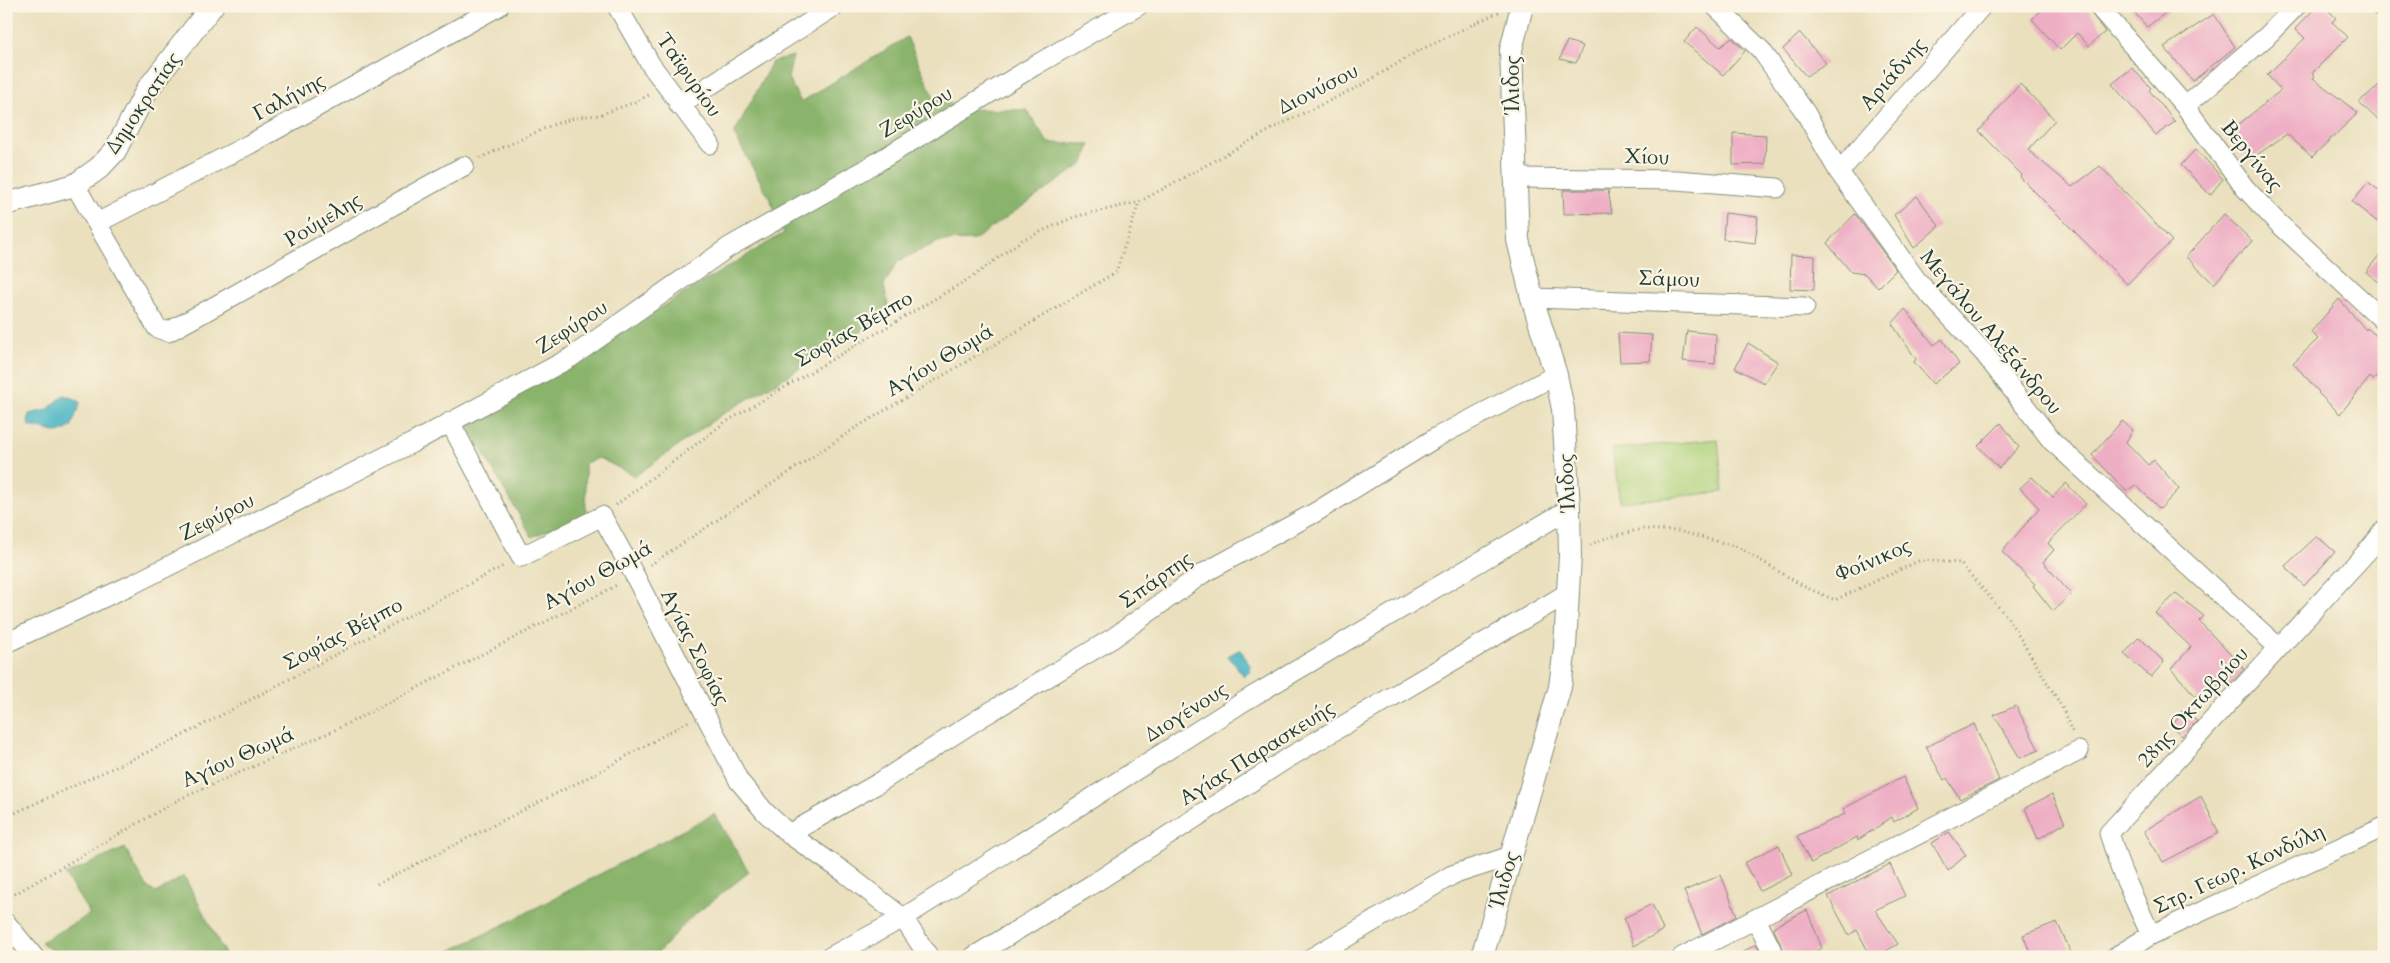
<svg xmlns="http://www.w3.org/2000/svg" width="2390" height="963" font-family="Cardo,serif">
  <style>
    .green { fill: #aed27c; stroke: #668858 }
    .forest { fill: #8ab46c; stroke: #547850 }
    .water { fill: #48b5c3; stroke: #34797c }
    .building { fill: #eeafc5 }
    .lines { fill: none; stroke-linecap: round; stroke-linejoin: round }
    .minor-casing { stroke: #848e79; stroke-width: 21 }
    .tertiary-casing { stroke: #848e79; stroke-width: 24 }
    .path { stroke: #848e79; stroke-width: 3; stroke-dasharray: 1 4; stroke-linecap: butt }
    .minor { stroke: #fff; stroke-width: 19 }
    .tertiary { stroke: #fff; stroke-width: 22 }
    .labels { text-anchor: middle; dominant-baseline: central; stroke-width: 4.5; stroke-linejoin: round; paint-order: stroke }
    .street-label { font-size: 21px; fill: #1f3d34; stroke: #fcf5e5 }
  </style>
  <rect width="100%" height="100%" fill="#fcf5e5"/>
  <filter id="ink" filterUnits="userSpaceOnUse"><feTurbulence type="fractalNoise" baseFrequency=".02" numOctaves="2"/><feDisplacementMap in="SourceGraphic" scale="10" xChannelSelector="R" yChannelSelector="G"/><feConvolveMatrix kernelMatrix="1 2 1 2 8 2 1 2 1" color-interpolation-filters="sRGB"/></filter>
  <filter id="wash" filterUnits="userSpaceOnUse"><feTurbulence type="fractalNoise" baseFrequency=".0096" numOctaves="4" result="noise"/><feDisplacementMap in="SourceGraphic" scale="20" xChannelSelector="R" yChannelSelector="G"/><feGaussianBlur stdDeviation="1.12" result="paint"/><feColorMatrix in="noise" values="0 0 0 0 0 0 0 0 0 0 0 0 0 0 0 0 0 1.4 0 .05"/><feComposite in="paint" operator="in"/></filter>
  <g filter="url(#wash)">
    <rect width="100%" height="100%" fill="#eae0be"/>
    <path class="green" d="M1718,439L1723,492L1620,502L1612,449Z"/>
    <path class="forest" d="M907,37L934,98L965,109L1027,110L1048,143L1090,144L1084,163L974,240L940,241L898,261L884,285L890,315L721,415L635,476L599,458L585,463L586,514L532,537L467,425L784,233L770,199L734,134L772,62L793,56L788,78L801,102Z
      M714,814L749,872L688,920L654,957H438L507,923Z
      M125,848L147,887L156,893L184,876L225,954L219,957H59L41,942L90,914L65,875Z"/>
    <path class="water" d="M64,395L78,400L80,404L71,427L59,433L30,426L28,423L29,414L47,410Z
      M1240,649L1250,666L1251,671L1244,676L1228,656Z"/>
    <g id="blocks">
      <path class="building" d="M2046,6H2086L2105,32L2089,46L2077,33L2060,50L2032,19Z
        M2129,6H2174L2147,27Z
        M2317,6H2324L2336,18L2332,22L2348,37L2312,73L2315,76L2313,78L2358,113L2312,157L2287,134L2251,159L2233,136L2238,125L2281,90L2267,75L2305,38L2295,29Z
        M2214,14L2235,47L2193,81L2164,47Z
        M1697,27L1720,47L1732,38L1745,51L1723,75L1684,42Z
        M1800,33L1826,63L1806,76L1783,49Z
        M1567,41L1583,46L1576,63L1560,59Z
        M2132,68L2151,88L2149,90L2175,122L2156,135L2112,84Z
        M2384,81V126L2359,102Z
        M2020,84L2055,120L2028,150L2072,187L2100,166L2172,241L2127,284L2020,177L2022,175L1979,131Z
        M1733,133L1766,135L1765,164L1733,165Z
        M2196,149L2223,179L2210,195L2181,165Z
        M2368,182L2384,194V227L2352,202Z
        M1563,190H1608L1612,213L1564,214Z
        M1917,196L1939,226L1914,248L1894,215Z
        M1725,213L1758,217L1755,243L1723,239Z
        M1855,214L1896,270L1878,288L1865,274L1851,272L1827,243Z
        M2224,214L2252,241L2214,284L2186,257Z
        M2384,249V286L2366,272Z
        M1791,255L1815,256L1814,290L1790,289Z
        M2339,299L2366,330L2367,328L2384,342V368L2373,380L2370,377L2340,414L2318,393L2319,392L2293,363L2318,339L2311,332Z
        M1905,309L1934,345L1942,339L1959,364L1933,384L1914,362L1916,359L1892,324Z
        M1687,331L1716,334L1715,364L1683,361Z
        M1618,333L1652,335L1650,361L1620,362Z
        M1748,343L1778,362L1764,383L1735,368Z
        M2122,421L2133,430L2126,442L2148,465L2154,460L2179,489L2160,509L2136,485L2126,491L2092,455Z
        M2001,423L2019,447L1999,468L1978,446Z
        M2032,477L2053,497L2066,483L2086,504L2048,543L2054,550L2043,562L2071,594L2053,611L2033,586L2035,584L2002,552L2039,508L2020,488Z
        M2317,536L2335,552L2304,586L2285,566Z
        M2176,594L2204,616L2199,621L2244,669L2227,687L2222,681L2202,703L2171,669L2191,647L2155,613Z
        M2139,637L2164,662L2151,677L2124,654Z
        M2016,706L2039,750L2020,758L1994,715Z
        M2182,711L2197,721L2182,736L2172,727Z
        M1974,724L1999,780L1960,799L1947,778L1944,780L1926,747Z
        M1903,777L1918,808L1894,822L1892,817L1858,840L1857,837L1811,863L1797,836L1845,814L1843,809Z
        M2052,794L2065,823L2038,839L2025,808Z
        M2201,796L2219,833L2163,862L2144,831Z
        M1949,832L1966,855L1948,871L1932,843Z
        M1779,845L1792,875L1760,891L1744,863Z
        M1890,864L1905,896L1875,910L1898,944L1876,957H1871L1857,930L1849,935L1828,896Z
        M1721,875L1737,916L1702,934L1684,891Z
        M1652,904L1663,930L1634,946L1624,918Z
        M1807,910L1822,948L1803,957H1786L1773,927Z
        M2057,922L2073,957H2032L2023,935Z
        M1756,944L1762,957H1735Z"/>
    </g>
  </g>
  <g filter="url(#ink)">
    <use href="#blocks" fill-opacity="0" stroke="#848e79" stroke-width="1"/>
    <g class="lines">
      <defs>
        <path id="minor" d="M617,6L651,65L710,144
          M1715,6L1761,50L1805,112L1839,172L1918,282L1984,353L2052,441L2278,647
          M2098,6L2185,106L2245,188L2275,220L2384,321
          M2380,6L2384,9
          M679,105L835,6
          M2185,106L2266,37L2296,6
          M1839,172L1982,6
          M1514,178L1677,180L1777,188
          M75,185L157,328L168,332C267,278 365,220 464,166
          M97,223L250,144L499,6
          M1532,298L1805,307
          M450,422L521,557L602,516L635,576L739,781L765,812L789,834L844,872L903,918L929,957
          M6,643L133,584L412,443L570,358L729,247L871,166L1034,66L1138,6
          M789,834L877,784L980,718L1113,638L1202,574L1316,512L1437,437L1556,375
          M1756,919L1775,957
          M6,923L34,957
          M2151,935L2121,870L2109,833L2373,545L2384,530
          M830,957L903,918L1243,702L1569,509
          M973,957L1096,882L1288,758L1568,593
          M1313,957L1452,875L1511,856
          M1682,957L2079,751
          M2115,957L2151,935L2384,827"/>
        <path id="tertiary" d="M6,204L75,185L99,168L115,151L147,90L212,6
          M1482,957L1560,687L1565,647L1570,555L1569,509L1563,409L1556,375L1532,298L1518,240L1511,50L1522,6"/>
      </defs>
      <use href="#minor" class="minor-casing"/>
      <use href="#tertiary" class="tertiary-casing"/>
      <path class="path" d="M480,158L552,125L578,117L599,115L635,102L651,94
        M616,505L724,423L972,277L1022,240L1074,217L1139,202L1283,123L1360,86L1418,51L1499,12
        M1590,545L1606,538L1642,529L1678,531L1738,547L1805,587L1835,600L1921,560L1960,563L2008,618L2062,707L2073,734
        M650,565L857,427L1116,272L1139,202
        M6,817L178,738L505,565
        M377,884L595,774L689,721
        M6,899L180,799L333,731L619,584"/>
      <use href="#minor" class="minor"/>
      <use href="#tertiary" class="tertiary"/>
    </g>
  </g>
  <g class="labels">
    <g class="street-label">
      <text transform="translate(1893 74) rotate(-49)">Αριάδνης</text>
      <text transform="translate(689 75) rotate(55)">Ταϊφυρίου</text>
      <text transform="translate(1512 85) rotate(-90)">Ίλιδος</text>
      <text transform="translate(1318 89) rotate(-27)">Διονύσου</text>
      <text transform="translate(289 97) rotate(-28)">Γαλήνης</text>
      <text transform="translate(143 103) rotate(-56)">Δημοκρατίας</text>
      <text transform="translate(916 112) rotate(-31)">Ζεφύρου</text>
      <text transform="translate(2252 156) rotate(51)">Βεργίνας</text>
      <text transform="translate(1647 157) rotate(2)">Χίου</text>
      <text transform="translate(323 220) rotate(-31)">Ρούμελης</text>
      <text transform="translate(1669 279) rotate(2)">Σάμου</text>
      <text transform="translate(572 327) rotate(-33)">Ζεφύρου</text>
      <text transform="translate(854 329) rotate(-30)">Σοφίας Βέμπο</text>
      <text transform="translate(1991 332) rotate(50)">Μεγάλου Αλεξάνδρου</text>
      <text transform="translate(940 360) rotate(-31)">Αγίου Θωμά</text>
      <text transform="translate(1567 483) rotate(-93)">Ίλιδος</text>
      <text transform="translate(217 517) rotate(-27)">Ζεφύρου</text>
      <text transform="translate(1873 560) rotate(-23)">Φοίνικος</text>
      <text transform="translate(598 575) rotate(-29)">Αγίου Θωμά</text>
      <text transform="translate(1156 580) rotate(-35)">Σπάρτης</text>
      <text transform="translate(343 634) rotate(-28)">Σοφίας Βέμπο</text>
      <text transform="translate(695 647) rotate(63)">Αγίας Σοφίας</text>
      <text transform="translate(2193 707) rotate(-48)">28ης Οκτωβρίου</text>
      <text transform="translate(1186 712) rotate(-32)">Διογένους</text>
      <text transform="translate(1257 753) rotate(-32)">Αγίας Παρασκευής</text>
      <text transform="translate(238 757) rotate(-24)">Αγίου Θωμά</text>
      <text transform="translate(2239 869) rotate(-25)">Στρ. Γεωρ. Κονδύλη</text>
      <text transform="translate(1504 880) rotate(-74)">Ίλιδος</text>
    </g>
  </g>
  <rect width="2390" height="963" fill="none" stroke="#fcf5e5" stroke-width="25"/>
</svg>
